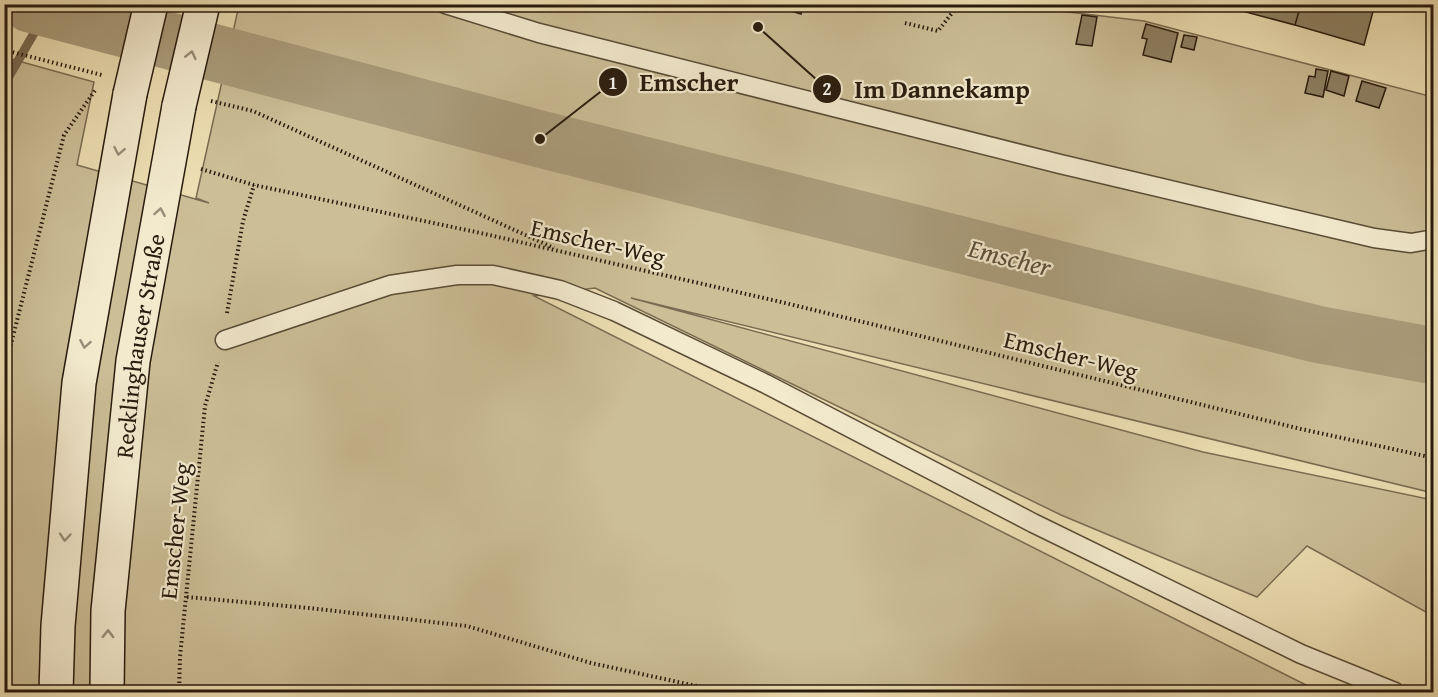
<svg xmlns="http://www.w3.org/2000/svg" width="1438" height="697" font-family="'Gentium Book Plus',serif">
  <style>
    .green { fill: #ccbe97; stroke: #7a6c52; stroke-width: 1.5 }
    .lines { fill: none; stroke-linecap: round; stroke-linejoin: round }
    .stream { stroke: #76684f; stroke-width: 9 }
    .river { stroke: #aa9c7b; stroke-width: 57 }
    .building { fill: #8e8164; stroke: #281b0e; stroke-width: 1.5 }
    .lane-casing { stroke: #594c37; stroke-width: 21 }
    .secondary-casing { stroke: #281b0e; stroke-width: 36 }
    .path { stroke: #281b0e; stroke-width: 4; stroke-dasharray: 1.5 3; stroke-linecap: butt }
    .lane { stroke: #f3eace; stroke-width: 18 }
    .secondary { stroke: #f3eace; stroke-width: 33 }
    .secondary-bridge-casing { stroke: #281b0e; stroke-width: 36; stroke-linecap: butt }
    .secondary-bridge { stroke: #f3eace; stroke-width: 33 }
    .oneway { stroke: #988d78 }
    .labels { text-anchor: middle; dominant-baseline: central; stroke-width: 4.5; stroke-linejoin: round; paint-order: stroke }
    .street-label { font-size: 24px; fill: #281b0e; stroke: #f3eace }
    .water-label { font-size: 26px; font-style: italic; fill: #5c4f3a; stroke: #f3eace }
    .leader { fill: none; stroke: #281b0e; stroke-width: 2 }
    .callout-dot { fill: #281b0e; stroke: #f3eace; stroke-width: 2 }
    .mark-label { font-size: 18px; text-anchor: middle; font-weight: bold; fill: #fff }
    .callout-label { font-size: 26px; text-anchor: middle; font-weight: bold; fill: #281b0e; stroke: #f3eace; stroke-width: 4.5; stroke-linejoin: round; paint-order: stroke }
  </style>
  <rect width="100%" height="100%" fill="#eddfb3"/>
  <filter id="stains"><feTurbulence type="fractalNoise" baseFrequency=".00333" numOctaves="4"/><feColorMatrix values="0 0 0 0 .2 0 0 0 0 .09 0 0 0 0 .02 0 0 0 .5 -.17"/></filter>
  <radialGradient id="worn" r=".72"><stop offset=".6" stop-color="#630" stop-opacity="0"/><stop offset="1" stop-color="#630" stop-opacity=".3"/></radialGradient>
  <path class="green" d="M239,5H1009L1144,21L1433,97V493L631,298L1203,452L1433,500V616L1307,546L1257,597L1061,515L595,288L534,296L1320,692H5L4,57L94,82L77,165L209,203L196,198Z"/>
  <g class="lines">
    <path class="stream" d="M4,85L48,9"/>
    <path class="river" d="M30,4L540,139L1316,334L1434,356"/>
  </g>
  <path class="building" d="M769,4H804L801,14Z
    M1227,4H1301L1295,25L1227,7Z
    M1301,4H1375L1364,45L1295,25Z
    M1082,15L1097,17L1092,46L1076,44Z
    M1146,24L1178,33L1171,62L1143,55L1147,39L1142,38Z
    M1184,35L1197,37L1194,50L1181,47Z
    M1316,69L1328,71L1323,97L1305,93L1309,76L1315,77Z
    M1331,71L1349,76L1344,96L1326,90Z
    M1362,81L1386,88L1379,108L1356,101Z"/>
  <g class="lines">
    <defs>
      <path id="lane" d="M445,4L539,33L1060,164L1374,238L1411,243L1434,239
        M225,340L390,285L457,275H493L560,290L614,311L766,384L1033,523L1301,654L1395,692"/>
      <g id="secondary">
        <path d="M56,692L58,626L79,383L130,94"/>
        <path id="s1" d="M107,692L108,611L133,361L179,106"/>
      </g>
    </defs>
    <use href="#lane" class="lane-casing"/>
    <use href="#secondary" class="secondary-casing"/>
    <path class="path" d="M675,4L704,10L712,4
      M905,23L938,31L959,4
      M4,50L102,75
      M211,101L253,111L554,248
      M201,169L254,185L476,232L777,301L1301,429L1434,458
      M227,313L243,221L254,185
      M4,372L64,135L96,89
      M187,597L309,608L467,626L591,663L724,692
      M179,692L180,657L205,406L218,362"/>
    <use href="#lane" class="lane"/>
    <use href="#secondary" class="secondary"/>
    <defs>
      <path id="secondary-bridge" d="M130,94L151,4
        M179,106L203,4"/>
    </defs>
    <use href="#secondary-bridge" class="secondary-bridge-casing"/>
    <use href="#secondary-bridge" class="secondary-bridge"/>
  </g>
  <defs><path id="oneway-chevron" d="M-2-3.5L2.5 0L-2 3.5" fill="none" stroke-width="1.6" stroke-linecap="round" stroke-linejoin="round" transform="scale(1.5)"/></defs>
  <g class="oneway">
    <use href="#oneway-chevron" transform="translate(191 55) rotate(-77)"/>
    <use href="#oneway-chevron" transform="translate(119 151) rotate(101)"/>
    <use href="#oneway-chevron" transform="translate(160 212) rotate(-80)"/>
    <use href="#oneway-chevron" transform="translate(85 344) rotate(100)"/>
    <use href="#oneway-chevron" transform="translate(65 537) rotate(95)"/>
    <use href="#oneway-chevron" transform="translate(108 634) rotate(-89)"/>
  </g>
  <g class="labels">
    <g class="street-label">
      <text transform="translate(598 242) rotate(13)">Emscher-Weg</text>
      <text stroke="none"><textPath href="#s1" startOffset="348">Recklinghauser Straße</textPath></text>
      <text transform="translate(1071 355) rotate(14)">Emscher-Weg</text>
      <text transform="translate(175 531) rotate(-84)">Emscher-Weg</text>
    </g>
    <g class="water-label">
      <text transform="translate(1010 257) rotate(14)">Emscher</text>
    </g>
  </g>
  <path class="leader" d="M540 139L613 82M758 27L827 89"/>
  <g class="callout-dot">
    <circle cx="540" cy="139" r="6"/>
    <circle cx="758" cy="27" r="6"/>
    <circle cx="613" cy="82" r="15"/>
    <circle cx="827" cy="89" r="15"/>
  </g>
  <g class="mark-label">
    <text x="613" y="89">1</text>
    <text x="827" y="95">2</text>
  </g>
  <g class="callout-label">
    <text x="689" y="91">Emscher</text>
    <text x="942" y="98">Im Dannekamp</text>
  </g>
  <rect width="1438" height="697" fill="none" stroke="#eddfb3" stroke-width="24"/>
  <rect x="6" y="6" width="1426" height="685" fill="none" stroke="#281b0e" stroke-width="3"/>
  <rect x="12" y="12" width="1414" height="673" fill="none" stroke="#281b0e" stroke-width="1.5"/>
  <rect width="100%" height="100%" filter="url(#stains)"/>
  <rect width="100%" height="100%" fill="url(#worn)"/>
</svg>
